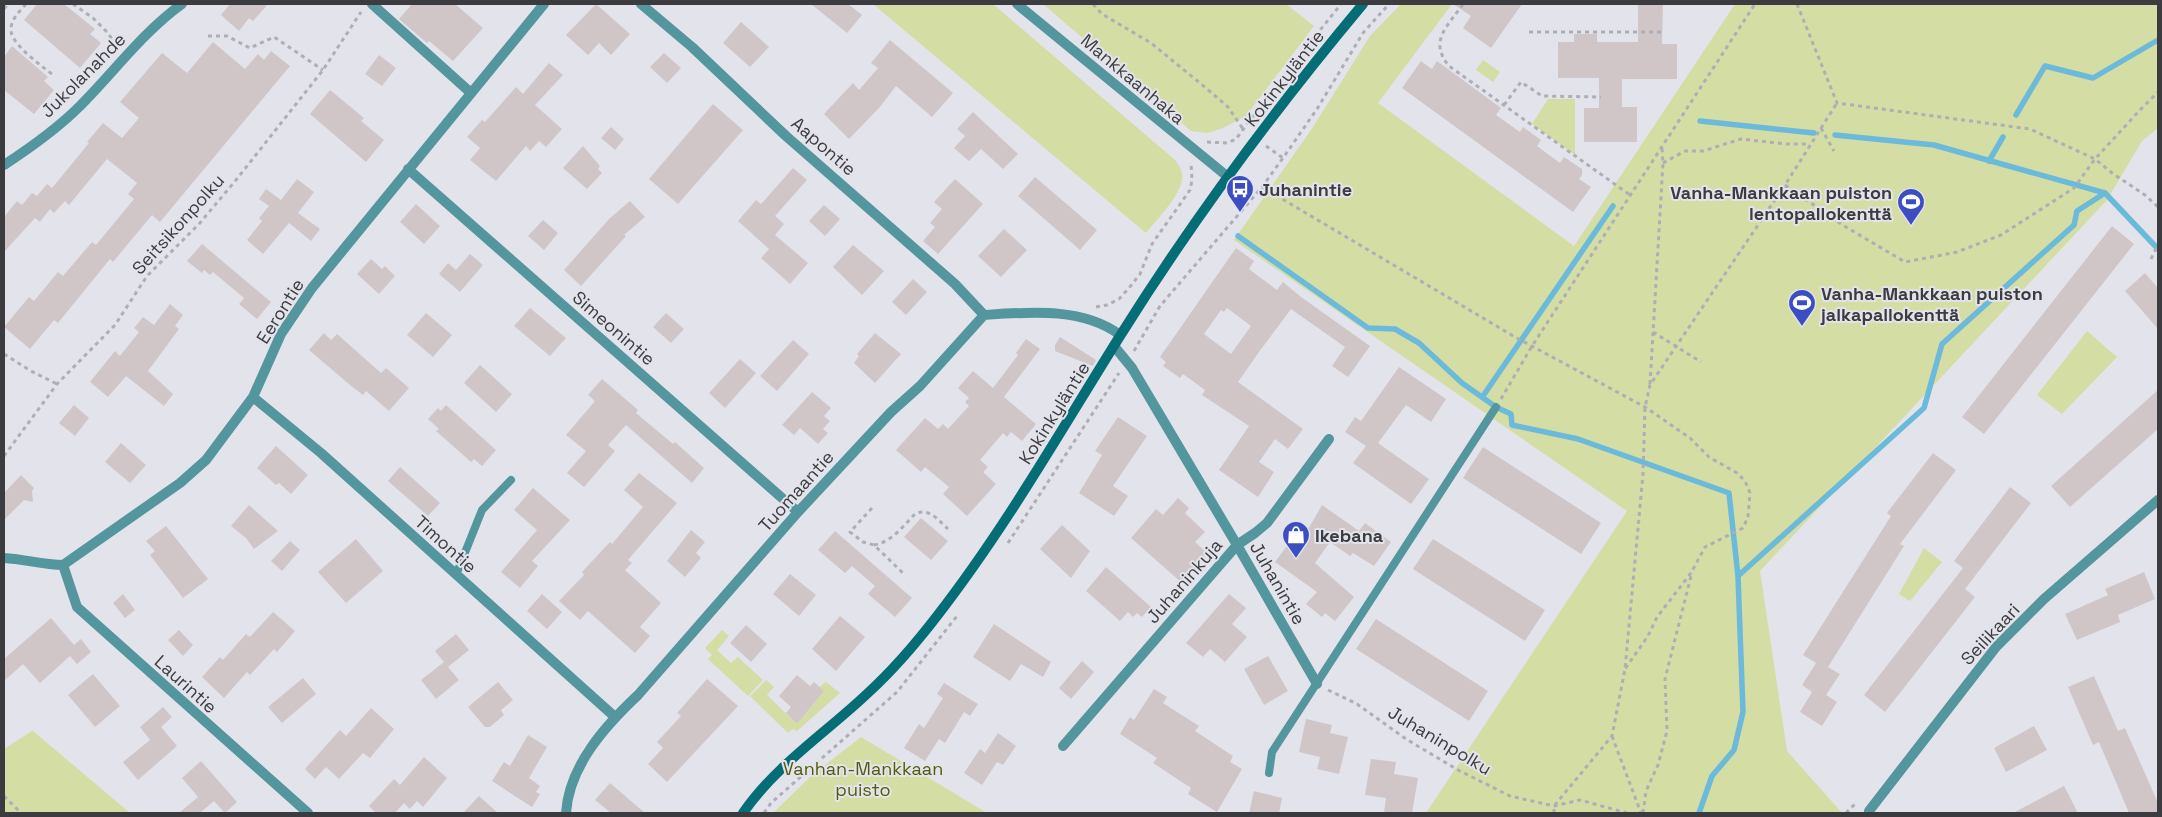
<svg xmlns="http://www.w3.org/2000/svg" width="2162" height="817" font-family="'Space Grotesk',sans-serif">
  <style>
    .green { fill: #d4dda3 }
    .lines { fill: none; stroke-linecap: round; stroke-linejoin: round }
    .stream { stroke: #6bb9db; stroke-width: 5.5 }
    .building { fill: #d0c6c8; fill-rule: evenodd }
    .path { stroke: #aeaeb6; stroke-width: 3; stroke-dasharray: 4 4; stroke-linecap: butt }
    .lane { stroke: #54969e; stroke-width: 8 }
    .street { stroke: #54969e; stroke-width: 10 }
    .secondary { stroke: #046d76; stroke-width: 10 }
    .labels { text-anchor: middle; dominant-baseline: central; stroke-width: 4; stroke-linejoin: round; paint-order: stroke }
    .street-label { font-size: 18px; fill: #3c3c40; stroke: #e3e3ec }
    .poi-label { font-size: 18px; font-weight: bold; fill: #3c3c40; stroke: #e3e3ec; text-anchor: start }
    .park-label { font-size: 18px; fill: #545a09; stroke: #e3e3ec }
  </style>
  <rect width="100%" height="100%" fill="#e3e3ec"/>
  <path class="green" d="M873,4H993L1175,160C1178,164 1182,170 1182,174C1185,192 1156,220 1146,233Z
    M1043,4H1286L1314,26L1246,116L1223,128L1208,133L1191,131Z
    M1401,4H1452L1378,103L1574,246L1735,4H2158V128L2142,141L2107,200L1760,571L1787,751L1842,813H1426L1627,511L1234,240L1313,127L1370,36Z
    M1483,60L1500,72L1493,82L1476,70Z
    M1548,99H1575V155L1532,124Z
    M2087,331L2117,357L2062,414L2037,395Z
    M1924,548L1942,562L1910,601L1899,594Z
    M722,630L729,636L717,650L731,663L738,657L763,680L748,696L708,659L712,655L705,648Z
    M766,680L774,687L767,695L797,724L824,691L819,687L826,682L840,693L797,731L793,729L788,733L750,696Z
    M32,731H33L130,813H4V749Z
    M861,737L987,813H773L811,776Z"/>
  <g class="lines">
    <path class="stream" d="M2016,115L2045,66L2093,78L2158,40
      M1700,121L1814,133
      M1835,135L1934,145L2105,193L2158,249
      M1989,161L2003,137
      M1238,236L1368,328L1395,329L1419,343L1462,383L1496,407L1511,414L1512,425L1578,439L1729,493L1738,576L1743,712L1734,750L1712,776L1699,813
      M1483,396L1613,206
      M1738,576L1924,408L1942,344L2074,225L2077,211L2105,193"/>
  </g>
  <path class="building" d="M37,4H64L95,29L90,34L101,43L80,68L24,20Z
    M230,4H268L253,21L249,18L239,31L221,15Z
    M412,4H455L483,28L453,61L429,41L427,43L399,19Z
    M596,4L630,34L611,55L599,43L588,55L566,35Z
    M811,4H848L862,15L847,33Z
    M1453,4H1522L1491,48L1463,28L1471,16Z
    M1638,4H1663L1662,44H1677V79H1622V107H1637V142H1584V108H1599V78H1558V42H1574V34H1597V42H1638Z
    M741,22L769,47L750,67L723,43Z
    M890,40L953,93L932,117L896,86L879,108L849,139L824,114L853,83L859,90L878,68L871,63Z
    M213,42L245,69L258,54L264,60L271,51L290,66L160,222L152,215L113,262L110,259L58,323L54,320L30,349L4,327L29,297L34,301L58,272L63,276L92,242L96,245L134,199L128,194L137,183L107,159L69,205L65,201L54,213L50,209L40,222L35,218L4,252V217L17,201L22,205L32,193L37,196L47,184L52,188L89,143L87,142L103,123L122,138L139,118L120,102L162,53L187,73Z
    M12,46L48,77L44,81L54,90L34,114L4,90V57Z
    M664,53L681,68L667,83L650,67Z
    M379,55L396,68L382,86L365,74Z
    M1421,61L1432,69L1437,61L1501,108L1496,115L1520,132L1523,127L1541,140L1537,146L1560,163L1564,157L1582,169V175L1579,179L1591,187L1573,212L1402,88Z
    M549,63L563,75L535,105L562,129L546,147L539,141L530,151L526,146L496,181L470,160L480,148L467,137L482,120L485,122L516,87L523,94Z
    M330,90L364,118L361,121L384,140L366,162L310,114Z
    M713,104L743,130L678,204L649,179Z
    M973,112L1018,154L1003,169L981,149L969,161L954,148L965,136L957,129Z
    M611,127L624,139L615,150L601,138Z
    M583,146L600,166L598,169L602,173L587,189L563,168Z
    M793,168L807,180L775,216L784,224L775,235L808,263L790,284L761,258L769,249L738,221L756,200L761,204Z
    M1035,177L1097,230L1080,250L1018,196Z
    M297,179L314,192L298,213L320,229L311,241L289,223L263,254L247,240L262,221L259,218L269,206L259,199L266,189L281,200Z
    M955,179L983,204L938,254L923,241L935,227L930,223L942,209L934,202Z
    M630,201L645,217L624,235L626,236L581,286L564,270L609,219Z
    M416,204L440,226L424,244L400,222Z
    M824,205L840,219L825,236L809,221Z
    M543,220L558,233L544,250L528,236Z
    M2112,226L2134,244L1984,434L1962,417Z
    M1004,229L1027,250L1001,277L978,256Z
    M202,244L271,302L257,319L239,304L244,298L213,272L210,275L204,270L202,273L187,261Z
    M853,245L884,271L862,295L833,267Z
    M1236,248L1254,261L1249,269L1277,290L1283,282L1301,297L1370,346L1348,377L1332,366L1345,347L1291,309L1259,352L1238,382L1303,429L1288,449L1275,439L1259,462L1274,472L1258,497L1219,470L1249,426L1202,395L1205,390L1183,374L1180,378L1163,366L1166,362L1160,357ZM1227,308L1251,326L1231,354L1204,334L1221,310L1224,312Z
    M470,254L483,265L460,292L439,274L448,263L456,270Z
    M371,259L382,269L385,266L395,276L379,294L357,274Z
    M2145,273L2158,288V329L2125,291Z
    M913,279L927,292L906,315L892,302Z
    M170,304L183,315L175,326L179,329L148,371L173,394L164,406L126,376L108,397L90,382L115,351L120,356L139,332L134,328L143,317L154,325Z
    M530,308L566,338L550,356L514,326Z
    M426,313L452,335L433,357L407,335Z
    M666,313L684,329L671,343L653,327Z
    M324,333L331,340L337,334L381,373L386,368L409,388L389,411L366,391L363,395L350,385L309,350Z
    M875,333L901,354L875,383L854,363L859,356L857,354Z
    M1060,337L1096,360L1093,366L1055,351V345Z
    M1026,339L1040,349L1004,397L1036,424L1022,441L1011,432L1007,437L1003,433L980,460L988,467L983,472L996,484L967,516L943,494L949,487L925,467L921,472L896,450L925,418L938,429L943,424L948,429L969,406L965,402L969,398L958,388L973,371L993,388L1018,355L1016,353Z
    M793,340L809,354L777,391L760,376Z
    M740,359L756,373L725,408L709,393Z
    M480,365L512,394L496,412L464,383Z
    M1399,367L1446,399L1431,422L1406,405L1378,443L1429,479L1411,504L1353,463L1366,446L1345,432L1355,417L1361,421Z
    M602,379L638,410L636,413L673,444L675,442L704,468L692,483L626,425L608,445L615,451L584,487L567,473L586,451L566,435L595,401L588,395Z
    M2158,390V429L2070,507L2051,486Z
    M812,392L831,408L824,416L830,421L823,429L828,433L818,444L800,428L794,435L782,425Z
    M74,405L89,418L75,436L59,423Z
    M446,405L496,450L482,466L474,459L471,462L436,431L439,429L428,419L438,408L441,411Z
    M1118,417L1147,436L1113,486L1128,496L1114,516L1079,493L1102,455L1095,451Z
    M121,443L146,465L130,483L105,462Z
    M276,446L308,475L291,494L279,483L276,485L257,468Z
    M1483,447L1601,523L1581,554L1463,478Z
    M1933,453L1956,470L1900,544L1904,546L1828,667L1840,674L1826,695L1837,702L1822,726L1800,712L1812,692L1802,685L1816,663L1803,655L1891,516L1887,513Z
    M400,467L440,503L428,516L388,481Z
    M639,473L677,503L628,560L632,563L625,570L661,603L640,627L650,636L635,653L588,611L580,620L559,601L584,575L582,572L610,542L612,544L643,507L624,490Z
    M21,475L34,488L32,491L33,502L24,500L4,520V493Z
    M2010,487L2031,503L1965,589L1975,597L1885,712L1864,695L1963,568L1954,561Z
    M533,488L570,520L532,561L538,566L520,588L501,572L537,530L514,510Z
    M1178,498L1189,508L1185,513L1205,532L1195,542L1207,553L1182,583L1131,538L1156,509L1163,515Z
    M249,505L278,531L254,549L246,538L231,526Z
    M1322,505L1359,531L1365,523L1391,542L1374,566L1353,553L1350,556L1330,542L1315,563L1354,597L1335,621L1325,613L1322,617L1306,604L1317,592L1275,562L1292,539L1299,545Z
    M921,518L948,541L931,560L904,537Z
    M1062,525L1090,551L1071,578L1040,549Z
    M166,526L208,579L183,598L150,555L155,551L146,541Z
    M691,530L705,542L696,553L701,558L685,577L667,561Z
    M835,531L912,598L895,617L868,594L875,586L852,566L845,573L818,550Z
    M356,539L383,571L346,603L318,572Z
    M1433,539L1545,610L1525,641L1413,569Z
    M290,541L300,550L282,571L271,561Z
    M1106,567L1151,607L1142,617L1137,613L1133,617L1128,612L1120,621L1086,591Z
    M2144,572L2155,599L2118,615L2120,622L2077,640L2065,614L2108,595L2105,589Z
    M790,574L816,595L799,616L773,594Z
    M123,594L135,610L125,618L113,603Z
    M542,594L562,612L547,629L527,611Z
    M1229,594L1246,608L1232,624L1247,637L1225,662L1210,649L1203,657L1186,643Z
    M273,612L295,631L277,652L274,649L250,675L247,672L224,698L202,677L220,657L223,660L246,634L250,637Z
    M840,616L865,637L836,671L812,649Z
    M51,618L74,645L81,639L91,652L77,664L70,656L40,683L23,664L4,681V659Z
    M1376,619L1488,691L1469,721L1356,649Z
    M994,624L1051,662L1043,677L1021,664L1010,681L973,657Z
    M746,625L767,644L751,662L730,643Z
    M179,630L193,645L183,656L168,640Z
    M456,634L469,650L448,667L459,680L436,699L421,680L444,662L447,666L435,651Z
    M1268,656L1288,691L1264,705L1244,669Z
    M1082,661L1094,672L1071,699L1059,688Z
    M93,674L120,706L95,727L68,695Z
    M797,675L810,686L814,682L824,691L797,724L786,713L791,707L779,696Z
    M2094,676L2118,731L2125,728L2158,803V813H2129L2099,742L2093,745L2068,687Z
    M303,678L316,694L282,723L268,707Z
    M707,679L738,706L667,782L648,764L663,748L657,742L681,716L677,713Z
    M498,682L513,700L501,710L504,715L490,727H485L468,707Z
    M944,683L978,704L970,716L964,712L945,743L939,739L925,761L904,748L919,724L924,728L943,698L937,694Z
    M1154,689L1167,697L1163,703L1199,726L1195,731L1233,756L1230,762L1242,769L1217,812L1188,794L1191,788L1153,763L1157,758L1120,734L1130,717L1134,720Z
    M163,707L172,717L161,727L177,746L138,780L123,762L150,740L140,727Z
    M371,708L394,729L370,758L363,753L339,779L326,767L315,779L305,769L340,730L346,736Z
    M1306,719L1332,725L1330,733L1348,737L1339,774L1317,769L1320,757L1299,752Z
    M2034,726L2047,750L2006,772L1994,748Z
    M998,733L1016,746L1003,765L997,762L982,785L964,773L980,749L985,753Z
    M528,735L547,747L529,778L540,786L536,792L540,794L532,807L492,781L504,762L510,766Z
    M424,757L447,778L423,807L417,801L410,809L404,803L395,813H376L369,806L394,779L400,785Z
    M1371,759L1396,762L1394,774L1418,778L1412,813H1384L1386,798L1365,795Z
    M201,761L237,802L225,813L214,801L200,813H179L198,797L182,778Z
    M610,783L645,813H611L595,800Z
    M2064,786L2078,813H2013Z
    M1254,791L1282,798L1279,813H1249Z
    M479,796L498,813H463Z"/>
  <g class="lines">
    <path class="path" d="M26,4C20,11 13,17 11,27C8,43 41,65 53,75
      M73,4L93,18L107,32L117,46
      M1093,4L1102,14L1151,43L1206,88L1228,107L1243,129
      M1463,4C1448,26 1428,41 1449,66L1630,195
      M1797,4L1837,103L2030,129L2095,159L2112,173L2145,195L2158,207
      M4,9L8,4
      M1529,32H1661
      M208,36H227L250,48L274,37L323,70
      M1504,105L1521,82L1542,96L1601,97
      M1821,128L1834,151
      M1207,142L1227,143L1236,139L1276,85L1341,4
      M1266,146L1283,158
      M1663,163L1685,151H1703L1741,139L1786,144H1810
      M1785,185L1841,224L1905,262L1957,252L2001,235L2074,188L2095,159L2140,110L2158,92
      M1262,187L1515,337L1645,407L1690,438L1709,457L1737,473L1745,481L1750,493L1748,517L1743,528L1705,547L1691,573L1657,617L1648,636L1625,669
      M2151,259L2158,244
      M1096,307L1107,305L1119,299L1129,288L1140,274L1152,244L1190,190L1192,180L1191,163
      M1653,332L1701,362
      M1134,351L1160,306L1262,187L1283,158L1317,109L1363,33L1389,4
      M4,354L31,371L57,384
      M1650,384L1663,163L1662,148
      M1501,399L1532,346L1755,4
      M4,456L57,384L115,325L147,276L199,224L236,180L323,70L361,12
      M872,508L850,532L863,542L874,545L905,575
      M1008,543L1119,373
      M874,545C892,542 903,526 915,514C929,507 938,520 948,529
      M1328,690L1357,704L1406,739L1458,770L1510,796L1554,806L1580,800L1627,813
      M1612,736L1641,813
      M4,796L21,813
      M764,813L771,803L897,692L957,616
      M1554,813V806L1612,736L1625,669L1643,474L1645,407L1650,385L1785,185L1837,103
      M1643,813L1646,791L1658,765L1667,731L1665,679L1691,576
      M1846,813L1857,802"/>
    <path class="lane" d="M456,575L482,510L511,480
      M1269,773L1272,752L1496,407"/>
    <path class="street" d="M372,4L471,93
      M641,4L692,47L786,136L955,284L984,315
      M1017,4L1228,177
      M4,165C30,148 58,128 80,106C114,72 143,32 182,4
      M408,169L798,512
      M1114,346L1132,368L1237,545L1317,684
      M253,397L321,453L615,717
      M4,558C24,559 43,565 63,565L180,483L206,460L253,397L281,334L312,288L544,4
      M63,565L77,607L308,813
      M1063,746L1237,545L1255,533L1267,523L1329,439
      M1869,811L1996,647L2044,599L2158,500
      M566,813C569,766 605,726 638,695L798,512L891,412L920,386L984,315C1029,312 1083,307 1120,335"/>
    <path class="secondary" d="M743,813C777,764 826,733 869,692C894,669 917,642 937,616C1006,527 1061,430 1120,336C1192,221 1276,108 1363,4"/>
  </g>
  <defs>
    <symbol id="bus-pin" viewBox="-11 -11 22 30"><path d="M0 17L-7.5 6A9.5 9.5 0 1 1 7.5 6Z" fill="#3c4ec1" stroke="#e3e3ec"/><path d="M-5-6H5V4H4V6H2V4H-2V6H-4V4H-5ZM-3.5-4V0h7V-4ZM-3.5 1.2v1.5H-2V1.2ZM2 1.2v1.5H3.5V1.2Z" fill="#fff"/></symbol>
    <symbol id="stadium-pin" viewBox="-11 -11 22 30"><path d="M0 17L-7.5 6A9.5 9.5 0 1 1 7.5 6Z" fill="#3c4ec1" stroke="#e3e3ec"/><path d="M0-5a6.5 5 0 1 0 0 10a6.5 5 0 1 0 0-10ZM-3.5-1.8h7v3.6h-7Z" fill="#fff"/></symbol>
    <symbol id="shop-pin" viewBox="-11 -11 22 30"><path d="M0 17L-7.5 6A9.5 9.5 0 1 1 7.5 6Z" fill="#3c4ec1" stroke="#e3e3ec"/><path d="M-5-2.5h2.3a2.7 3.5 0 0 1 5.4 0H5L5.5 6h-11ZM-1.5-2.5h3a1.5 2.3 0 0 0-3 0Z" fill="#fff"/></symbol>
  </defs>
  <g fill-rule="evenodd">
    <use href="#bus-pin" x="1224" y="173" width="32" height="43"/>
    <use href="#stadium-pin" x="1895" y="186" width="32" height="43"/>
    <use href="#stadium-pin" x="1786" y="287" width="32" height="43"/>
    <use href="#shop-pin" x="1280" y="519" width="32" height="43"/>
  </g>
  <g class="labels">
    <g class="street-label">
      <text transform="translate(83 75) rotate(-45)">Jukolanahde</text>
      <text transform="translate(1284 78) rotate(-52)">Kokinkyläntie</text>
      <text transform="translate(1133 79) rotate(40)">Mankkaanhaka</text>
      <text transform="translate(824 146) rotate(41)">Aapontie</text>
      <text transform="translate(178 224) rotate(-48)">Seitsikonpolku</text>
      <text transform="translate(280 311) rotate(-58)">Eerontie</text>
      <text transform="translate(614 328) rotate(41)">Simeonintie</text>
      <text transform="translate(1054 413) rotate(-58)">Kokinkyläntie</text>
      <text transform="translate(796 491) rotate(-48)">Tuomaantie</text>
      <text transform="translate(446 544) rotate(42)">Timontie</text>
      <text transform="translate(1184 581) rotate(-49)">Juhaninkuja</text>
      <text transform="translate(1278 583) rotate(60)">Juhanintie</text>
      <text transform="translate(1990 634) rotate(-47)">Seilikaari</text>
      <text transform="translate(186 684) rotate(42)">Laurintie</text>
      <text transform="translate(1440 740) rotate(31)">Juhaninpolku</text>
    </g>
    <g class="poi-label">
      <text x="1259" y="189">Juhanintie</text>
      <text x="1892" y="192" text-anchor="end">Vanha-Mankkaan puiston<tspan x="1892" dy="21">lentopallokenttä</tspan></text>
      <text x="1821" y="293">Vanha-Mankkaan puiston<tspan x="1821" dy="21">jalkapallokenttä</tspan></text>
      <text x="1315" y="535">Ikebana</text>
    </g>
    <g class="park-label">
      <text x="863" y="768">Vanhan-Mankkaan<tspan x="863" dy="21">puisto</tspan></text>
    </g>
  </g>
  <rect width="2162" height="817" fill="none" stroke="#3c3c40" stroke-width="10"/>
</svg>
